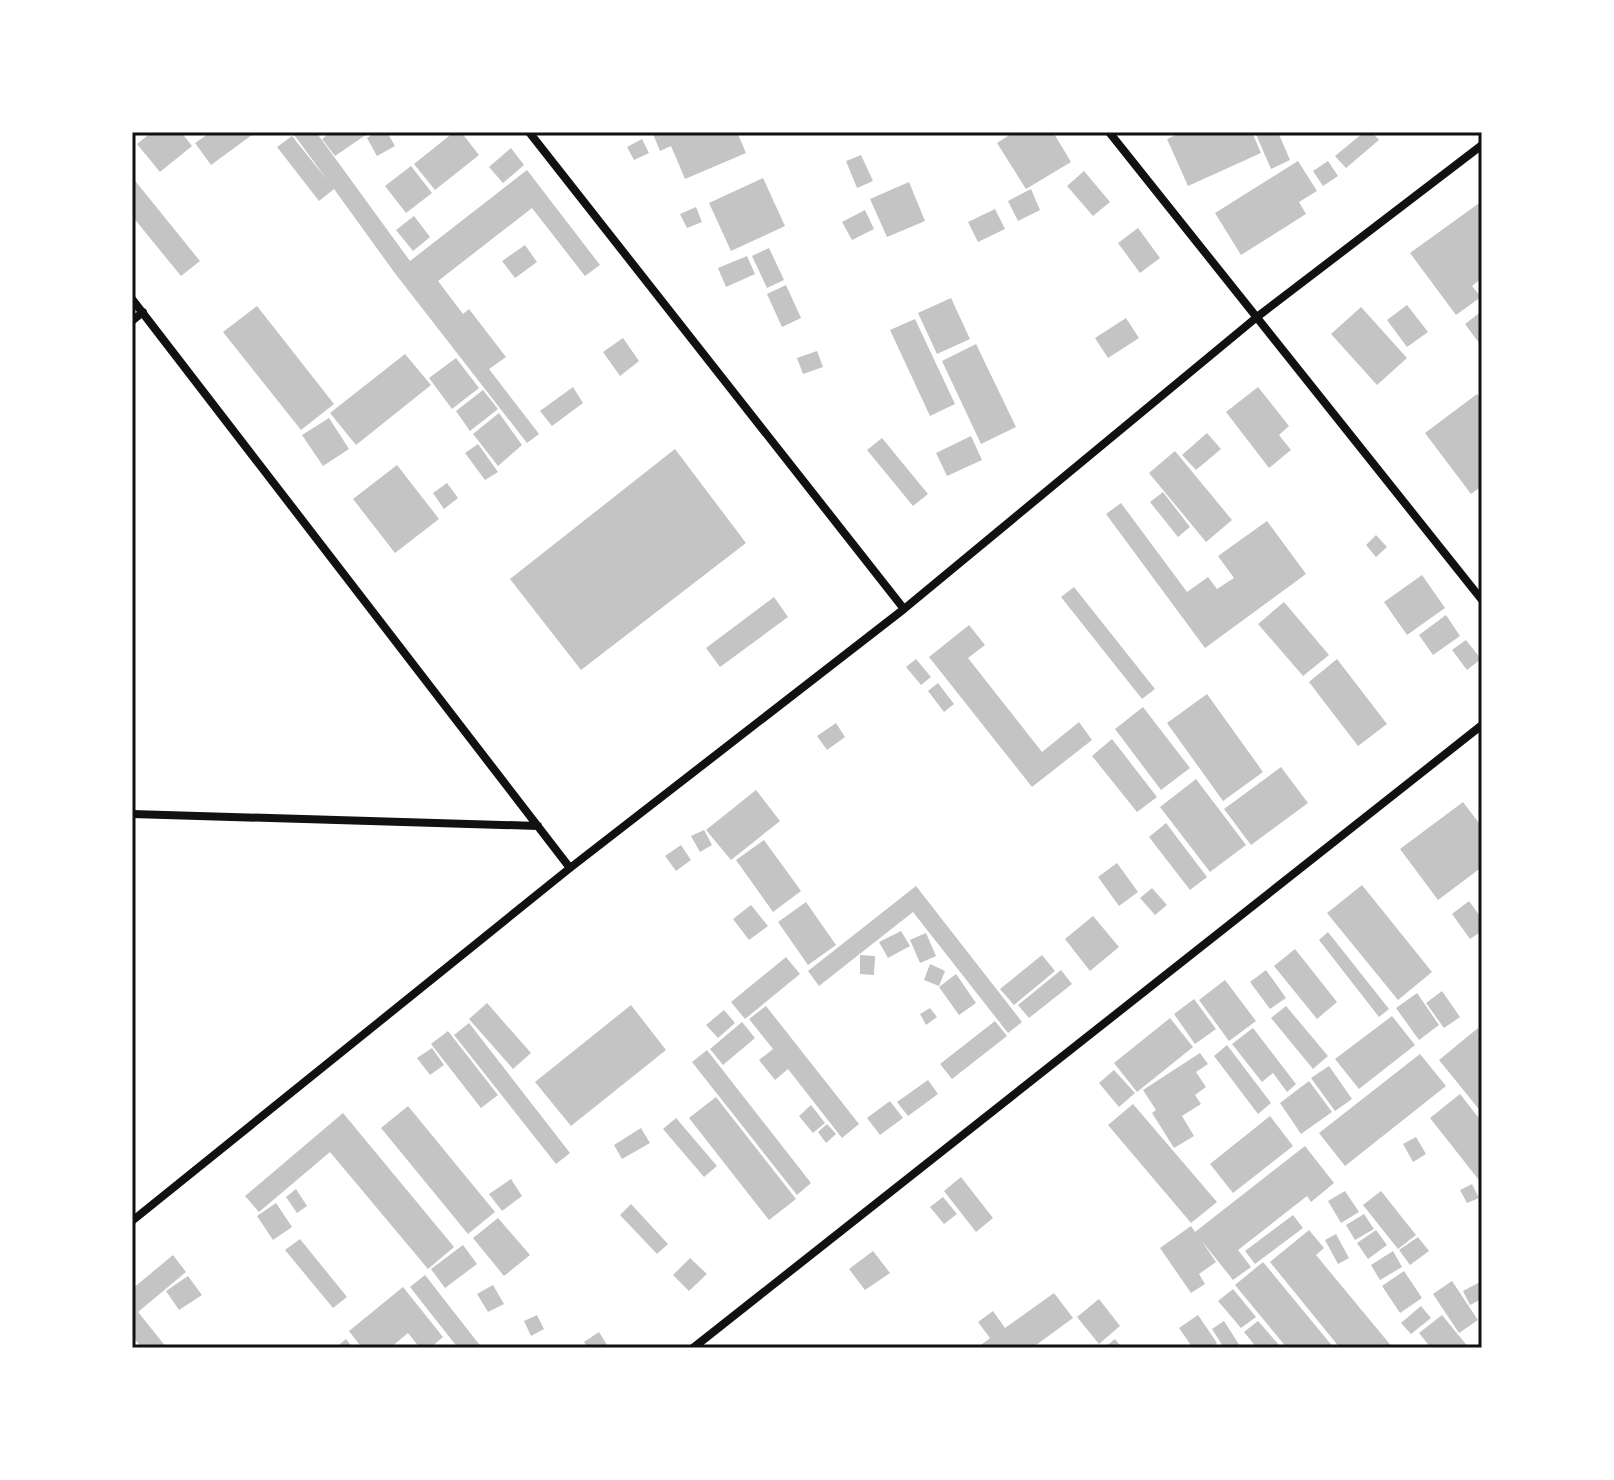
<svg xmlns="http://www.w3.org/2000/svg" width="1614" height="1480" font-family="Lato,sans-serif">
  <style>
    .building { fill: #c4c4c4 }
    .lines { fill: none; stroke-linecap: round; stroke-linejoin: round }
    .minor { stroke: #111; stroke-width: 8 }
    .neatline { fill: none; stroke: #111; stroke-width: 3 }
  </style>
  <rect width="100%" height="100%" fill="#fff"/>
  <path class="building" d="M152,132H181L192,146L160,172L137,144Z
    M211,132H256L211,165L195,143Z
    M292,132H316L410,261L527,170L600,265L585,276L532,208L438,281L463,314L469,309L506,357L489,369L539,434L527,443L394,272L334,189L319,201L277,147L292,136L328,181Z
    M331,132H370L335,156L322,139Z
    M376,132H387L395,146L377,156L367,138Z
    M454,132H461L479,155L435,190L414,164Z
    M658,132H737L746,153L685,179L671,146L660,151L653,134Z
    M1010,132H1053L1071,162L1026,189L997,143L1011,134Z
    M1183,132H1252L1261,153L1188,186L1167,139Z
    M1255,132H1278L1290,160L1271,169Z
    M1364,132H1372L1379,140L1346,168L1335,156Z
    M642,139L649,153L634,160L627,147Z
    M511,148L524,165L503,183L489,167Z
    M861,155L873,181L857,188L846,161Z
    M1298,161L1317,191L1299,202L1306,214L1241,255L1215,213Z
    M1328,161L1338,176L1323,186L1313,171Z
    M411,166L432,193L406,213L385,186Z
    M1084,171L1110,202L1093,216L1067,186Z
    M132,177L200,261L181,276L132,216Z
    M763,178L785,226L731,251L709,203Z
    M909,182L925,221L887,237L870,199Z
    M1031,189L1040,210L1018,221L1008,201Z
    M1482,201V278L1472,286L1481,297L1456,315L1410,253Z
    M696,207L702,222L687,228L680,214Z
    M995,209L1005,229L978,242L968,222Z
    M865,210L874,229L852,240L842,222Z
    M414,216L430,237L413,251L396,230Z
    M1138,228L1160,258L1140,273L1118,243Z
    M525,245L537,262L515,278L502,261Z
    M769,248L784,280L767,288L752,256Z
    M747,256L755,274L726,287L718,268Z
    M786,285L801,318L782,327L767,294Z
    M951,298L970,339L937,354L918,313Z
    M1407,305L1428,332L1407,347L1387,320Z
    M257,306L334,404L301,430L223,332Z
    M1361,307L1407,358L1377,385L1331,334Z
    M1482,311V347L1465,324Z
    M1126,318L1139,338L1108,358L1095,338Z
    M915,319L955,404L930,416L890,330Z
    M623,338L639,361L620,376L603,352Z
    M976,344L1016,427L981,444L942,361Z
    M817,351L823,367L803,374L797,358Z
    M405,354L431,385L356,445L330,413Z
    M456,358L479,388L452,409L429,378Z
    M573,387L583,403L552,426L540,411Z
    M1258,387L1289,426L1279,435L1291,450L1269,468L1226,412Z
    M483,390L498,409L470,431L456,411Z
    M1477,394L1482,400V486L1471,494L1425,433Z
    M499,413L522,445L498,466L473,434Z
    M329,418L349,449L323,466L302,435Z
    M1207,433L1221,449L1196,470L1182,455Z
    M971,436L982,460L947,476L936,453Z
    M882,438L928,494L913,506L867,450Z
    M478,444L498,472L485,480L465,453Z
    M675,449L746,543L581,670L510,579Z
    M1175,451L1232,520L1206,542L1149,473Z
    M397,465L439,519L395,553L353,499Z
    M447,483L458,498L444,509L433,493Z
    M1163,492L1190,527L1178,537L1150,502Z
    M1121,503L1187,592L1208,577L1217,589L1234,578L1218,556L1267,521L1306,574L1205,648L1106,514Z
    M1376,535L1387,547L1376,557L1366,545Z
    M1422,575L1445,608L1407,635L1384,602Z
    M1074,587L1155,689L1142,699L1061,597Z
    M774,597L788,617L720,667L706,648Z
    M1284,602L1329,655L1303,676L1258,624Z
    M1446,615L1460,636L1433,655L1419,635Z
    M969,625L985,645L968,658L1042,752L1079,722L1092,740L1032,787L929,657Z
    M1466,640L1481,659L1467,670L1452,650Z
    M916,659L931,677L921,685L906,667Z
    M1337,659L1387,724L1358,746L1309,682Z
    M938,683L954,704L944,712L928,691Z
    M1207,694L1263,772L1223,801L1167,723Z
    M1143,707L1190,768L1161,790L1115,729Z
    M836,723L845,737L827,750L817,736Z
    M1112,739L1157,797L1137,812L1092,756Z
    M1281,767L1308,803L1251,845L1224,809Z
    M1196,779L1246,845L1210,872L1160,807Z
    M756,790L780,821L731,860L706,830Z
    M1463,802L1482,827V867L1438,900L1400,849Z
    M1166,823L1207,877L1190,890L1149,837Z
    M704,830L712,845L700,852L691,836Z
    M764,840L801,891L773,912L736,860Z
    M681,845L691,860L676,871L665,856Z
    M1117,863L1138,892L1119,906L1098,877Z
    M1362,885L1432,972L1398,1000L1327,913Z
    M916,886L1022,1022L1008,1033L913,912L819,986L808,971Z
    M1152,888L1167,905L1155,915L1140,898Z
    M1469,901L1482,919V931L1470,939L1452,914Z
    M806,902L836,945L808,965L778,922Z
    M751,905L768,926L749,940L733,919Z
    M1093,916L1119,947L1090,971L1065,939Z
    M901,931L910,946L888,958L879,942Z
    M1328,932L1389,1009L1379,1017L1319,940Z
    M926,933L936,956L920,963L910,940Z
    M1295,949L1337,1002L1317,1019L1274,966Z
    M860,955L875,956L874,975L860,974Z
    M1042,955L1055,971L1014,1005L1000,989Z
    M786,957L800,974L745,1019L731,1002Z
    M930,964L945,971L939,986L924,980Z
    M1061,970L1072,984L1029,1018L1018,1005Z
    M1266,970L1286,998L1270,1009L1250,982Z
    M956,974L976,1003L959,1015L939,987Z
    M1225,980L1256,1021L1229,1041L1199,1000Z
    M1442,991L1460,1017L1444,1028L1426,1003Z
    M1417,993L1439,1025L1419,1040L1396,1008Z
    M1194,999L1216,1029L1195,1044L1174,1014Z
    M487,1003L531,1053L513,1069L469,1019Z
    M631,1005L666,1050L571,1126L535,1082Z
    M766,1006L859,1124L842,1138L788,1069L775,1080L759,1060L773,1049L749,1019Z
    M1286,1006L1328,1056L1313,1069L1271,1018Z
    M930,1008L937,1017L926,1025L920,1014Z
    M724,1010L735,1023L718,1038L706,1025Z
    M1392,1016L1415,1045L1359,1089L1335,1059Z
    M1170,1018L1193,1047L1137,1092L1114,1063Z
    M995,1021L1007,1036L952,1079L940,1064Z
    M742,1022L755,1038L723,1065L710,1049Z
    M469,1023L570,1153L556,1164L454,1035Z
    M1253,1028L1296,1084L1287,1092L1273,1073L1262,1082L1232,1044Z
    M1478,1028L1482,1033V1113L1439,1060Z
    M448,1031L498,1095L481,1108L431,1044Z
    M1227,1045L1271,1103L1258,1114L1214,1056Z
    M432,1048L444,1065L430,1075L417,1058Z
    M707,1050L811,1183L797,1195L692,1062Z
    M1200,1053L1208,1064L1196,1072L1206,1087L1195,1095L1201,1104L1182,1116L1194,1136L1174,1148L1152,1113L1156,1110L1143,1090Z
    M1420,1054L1446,1086L1345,1166L1319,1133Z
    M1329,1066L1352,1099L1335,1111L1311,1078Z
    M1114,1070L1135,1093L1119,1107L1099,1083Z
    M928,1080L938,1094L908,1116L897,1102Z
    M1309,1081L1332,1112L1301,1134L1280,1103Z
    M1460,1094L1482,1122V1184L1430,1118Z
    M716,1097L796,1199L769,1220L689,1118Z
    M890,1101L903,1118L880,1135L867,1118Z
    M1133,1104L1217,1202L1191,1223L1108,1125Z
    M811,1105L825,1123L813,1133L799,1116Z
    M408,1106L495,1212L468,1234L381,1128Z
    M343,1113L454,1247L428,1269L330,1152L259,1212L245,1196Z
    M1270,1116L1293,1146L1233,1193L1210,1164Z
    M676,1118L717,1166L704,1177L663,1129Z
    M827,1124L836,1134L826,1143L818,1132Z
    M641,1128L650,1143L622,1159L614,1145Z
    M1416,1137L1426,1154L1413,1162L1403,1144Z
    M1305,1146L1334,1183L1311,1202L1307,1196L1238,1250L1251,1267L1233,1280L1201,1240L1216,1262L1199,1274L1205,1284L1191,1293L1160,1248L1191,1226L1195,1232Z
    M961,1177L993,1218L976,1232L944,1191Z
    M511,1179L522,1196L502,1211L489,1194Z
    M1472,1184L1479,1198L1467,1203L1460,1190Z
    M296,1189L307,1206L297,1213L286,1197Z
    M1345,1191L1359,1212L1341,1223L1328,1201Z
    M1381,1191L1416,1235L1398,1249L1363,1205Z
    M943,1197L957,1214L944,1224L930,1207Z
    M276,1203L292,1227L273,1240L257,1216Z
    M631,1204L668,1244L657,1254L620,1215Z
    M1364,1214L1374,1229L1355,1240L1346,1225Z
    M1293,1215L1303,1228L1255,1264L1245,1251Z
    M498,1218L530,1255L504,1276L473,1238Z
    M1309,1230L1324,1248L1316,1255L1393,1348H1340L1270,1262Z
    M1376,1230L1387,1245L1368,1259L1357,1243Z
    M1336,1234L1349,1258L1338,1264L1325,1240Z
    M1418,1237L1429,1251L1410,1265L1399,1250Z
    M300,1239L347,1297L333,1308L285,1250Z
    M463,1245L477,1264L445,1288L431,1269Z
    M873,1251L890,1273L865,1290L849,1269Z
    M1393,1251L1402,1267L1380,1280L1371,1265Z
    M173,1255L186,1272L138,1312L167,1348H142L132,1336V1289Z
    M690,1258L707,1274L689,1291L673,1275Z
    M1263,1262L1334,1348H1287L1235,1285Z
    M1404,1271L1422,1298L1400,1313L1382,1286Z
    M425,1275L482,1348H458L410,1287Z
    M188,1276L202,1295L179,1310L166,1291Z
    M1452,1281L1478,1320L1459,1333L1433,1294Z
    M1480,1282L1482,1299L1470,1305L1463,1291Z
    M493,1285L504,1304L488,1312L477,1294Z
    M403,1287L443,1337L430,1348H420L408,1333L390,1348H362L349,1331Z
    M1233,1289L1256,1317L1241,1328L1218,1301Z
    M1054,1293L1073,1318L1032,1348H977L990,1338L978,1322L993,1311L1005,1328Z
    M1099,1299L1120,1326L1099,1344L1077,1317Z
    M1421,1306L1431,1318L1411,1334L1401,1323Z
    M537,1315L544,1329L531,1336L524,1321Z
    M1198,1315L1217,1343L1211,1348H1193L1179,1328Z
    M1442,1315L1469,1348H1431L1419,1333Z
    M1224,1321L1240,1346L1237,1348H1224L1212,1329Z
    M1258,1321L1280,1346L1277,1348H1257L1244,1332Z
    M599,1332L609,1348H588L584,1342Z
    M346,1339L353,1348H335Z
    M1115,1339L1122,1348H1104Z"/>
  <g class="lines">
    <path class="minor" d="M529,132L904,609
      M1109,132L1482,600
      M132,299L570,868
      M132,321L143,312
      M132,814L538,826
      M132,1221L570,868L904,609L1257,317L1482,145
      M693,1348L1482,725"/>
  </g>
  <rect width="1614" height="1480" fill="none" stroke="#ffffff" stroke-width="268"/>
  <rect x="134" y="134" width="1346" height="1212" class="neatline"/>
</svg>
